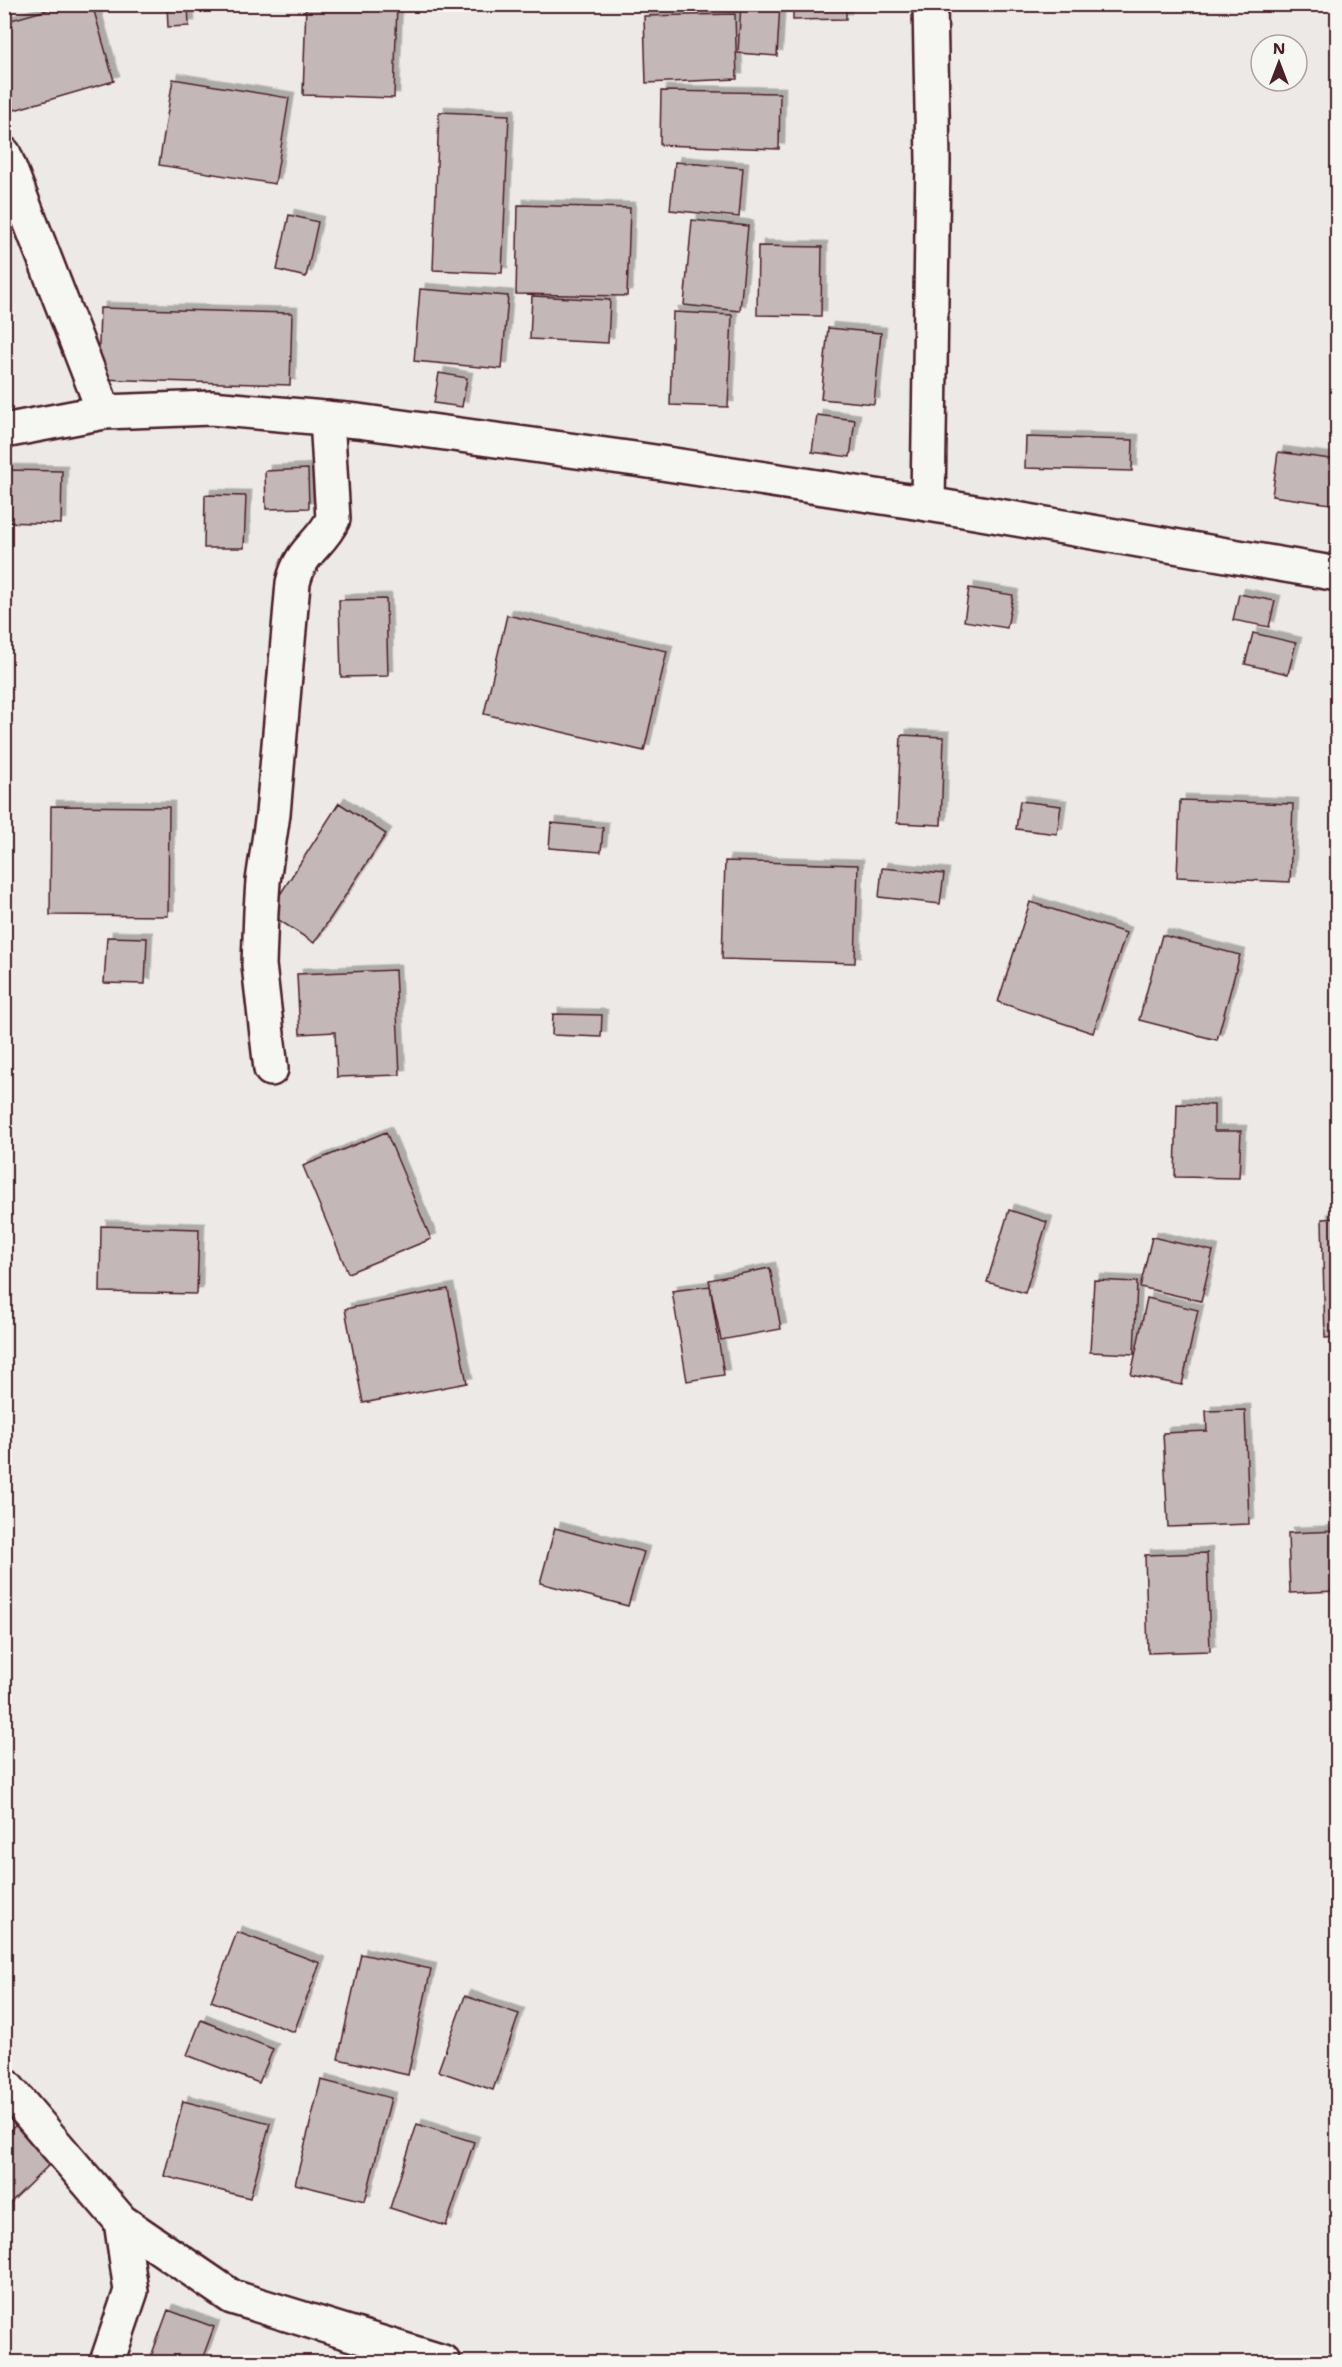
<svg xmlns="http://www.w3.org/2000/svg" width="1342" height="2367" font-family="'Shantell Sans',sans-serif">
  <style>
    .building { fill: #c4b7b7; stroke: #4a1f2b; stroke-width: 1.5; filter: url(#shadow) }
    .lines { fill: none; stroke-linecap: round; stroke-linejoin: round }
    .street-casing { stroke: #4a1f2b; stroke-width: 38 }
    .secondary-casing { stroke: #4a1f2b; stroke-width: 38 }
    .street { stroke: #f6f6f2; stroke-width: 33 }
    .secondary { stroke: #f6f6f2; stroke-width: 33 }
  </style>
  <defs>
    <filter id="shadow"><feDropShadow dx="5.5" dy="-5.5" stdDeviation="0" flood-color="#0004"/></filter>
  </defs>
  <rect width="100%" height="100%" fill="#ece9e6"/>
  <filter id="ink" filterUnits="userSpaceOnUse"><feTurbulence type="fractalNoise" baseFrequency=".0167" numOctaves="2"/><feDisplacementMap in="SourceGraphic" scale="12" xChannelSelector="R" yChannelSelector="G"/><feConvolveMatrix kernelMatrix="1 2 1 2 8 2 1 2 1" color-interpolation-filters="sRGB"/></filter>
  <g filter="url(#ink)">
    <path class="building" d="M68,4H92L114,81L4,113V22Z
      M167,4H188L189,26L168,27Z
      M306,4H397L394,98L303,95Z
      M741,4H780L777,56L738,53Z
      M793,4H846V19L793,20Z
      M735,14L737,79L646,83L644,16Z
      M173,79L289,98L275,184L159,165Z
      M661,91L780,93L779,149L660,145Z
      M439,112L509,115L502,273L433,270Z
      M675,162L743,168L739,217L670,210Z
      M518,205L630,208L627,296L516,294Z
      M289,215L318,222L306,277L277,270Z
      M692,220L748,226L740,311L684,305Z
      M758,246L822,247L821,316L757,315Z
      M420,289L508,296L502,369L414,361Z
      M532,296L610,300L608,343L530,339Z
      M100,308L292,313L290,385L98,379Z
      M673,312L732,315L728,407L670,405Z
      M828,328L881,333L874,404L821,399Z
      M439,373L467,378L462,407L434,403Z
      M817,415L855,420L850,457L812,452Z
      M1026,437L1133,440L1132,471L1025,468Z
      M1278,452L1338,460V505L1272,496Z
      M308,469L309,508L266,509L265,471Z
      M4,470L62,471L61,524L4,522Z
      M205,495L246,496L244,548H204Z
      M969,588L1013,595L1007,628L964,621Z
      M1239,594L1275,601L1269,627L1233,620Z
      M386,599L388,676L341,677L339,600Z
      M507,615L667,651L644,751L484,714Z
      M1253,633L1296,643L1288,674L1245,664Z
      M901,735L944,737L941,825L897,823Z
      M1180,800L1293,804L1290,882L1177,877Z
      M1020,801L1061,806L1057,834L1016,829Z
      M339,803L386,834L314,943L268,913Z
      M51,806L169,807L168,916L50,915Z
      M551,823L603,828L601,852L549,848Z
      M725,861L858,865L855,963L722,959Z
      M882,868L944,874L940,904L879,897Z
      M1030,902L1126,933L1093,1033L998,1002Z
      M1162,935L1240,955L1217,1040L1139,1020Z
      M107,937L147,938L145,984L104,983Z
      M395,970L400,1075L337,1077L335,1032L300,1034L297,974Z
      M553,1014L602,1015L601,1037L552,1035Z
      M1177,1104L1214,1105V1131H1241L1239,1178L1175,1177Z
      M386,1132L431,1239L348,1273L303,1166Z
      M1009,1210L1047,1222L1025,1293L987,1282Z
      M1338,1218V1337L1325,1338L1322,1219Z
      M101,1226L199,1229L197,1294L100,1292Z
      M1152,1237L1213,1251L1201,1301L1140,1287Z
      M770,1268L781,1329L721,1340L709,1280Z
      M1094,1280L1137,1282L1134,1354L1090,1352Z
      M710,1286L724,1375L687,1381L672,1291Z
      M448,1289L467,1383L363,1403L345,1309Z
      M1147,1298L1198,1310L1182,1385L1131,1375Z
      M1245,1410L1249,1524L1168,1527L1163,1433L1207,1431L1206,1411Z
      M555,1528L644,1552L628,1606L540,1583Z
      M1338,1531V1591L1290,1593L1288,1533Z
      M1207,1553L1210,1651L1148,1653L1145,1555Z
      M237,1932L320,1963L294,2032L211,2001Z
      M361,1954L431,1969L408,2075L338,2059Z
      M465,1996L519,2014L493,2090L438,2071Z
      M201,2020L273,2049L259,2083L187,2055Z
      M321,2080L391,2098L365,2201L295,2184Z
      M183,2101L270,2123L250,2198L164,2176Z
      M417,2124L474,2142L446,2226L390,2208Z
      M16,2125L52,2162L4,2209V2136Z
      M168,2310L214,2327L201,2362H149Z"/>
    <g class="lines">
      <defs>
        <path id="street" d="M4,154L104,412
          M928,504L933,161L930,4
          M271,1069L259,965L261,911L263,881L273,814L293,583C301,549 320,546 333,519L327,418
          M4,2084L121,2221L232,2297L443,2362
          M107,2362L131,2291L121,2221"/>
        <path id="secondary" d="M4,431L104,412L211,408L358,421L635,459L928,504L1338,574"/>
      </defs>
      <use href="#street" class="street-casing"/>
      <use href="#secondary" class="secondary-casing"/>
      <use href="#street" class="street"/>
      <use href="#secondary" class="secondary"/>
    </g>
  </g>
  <rect width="1342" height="2367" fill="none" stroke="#f6f6f2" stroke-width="24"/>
  <rect x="12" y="12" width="1318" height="2343" fill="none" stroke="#4a1f2b" stroke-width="2" filter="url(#ink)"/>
  <g transform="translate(1279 63)"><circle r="28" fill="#f6f6f2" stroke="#b1a0a2" stroke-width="1.5"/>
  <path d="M0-4.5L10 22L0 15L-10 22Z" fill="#4a1f2b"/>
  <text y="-9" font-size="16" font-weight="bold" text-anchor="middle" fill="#4a1f2b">N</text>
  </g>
</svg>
